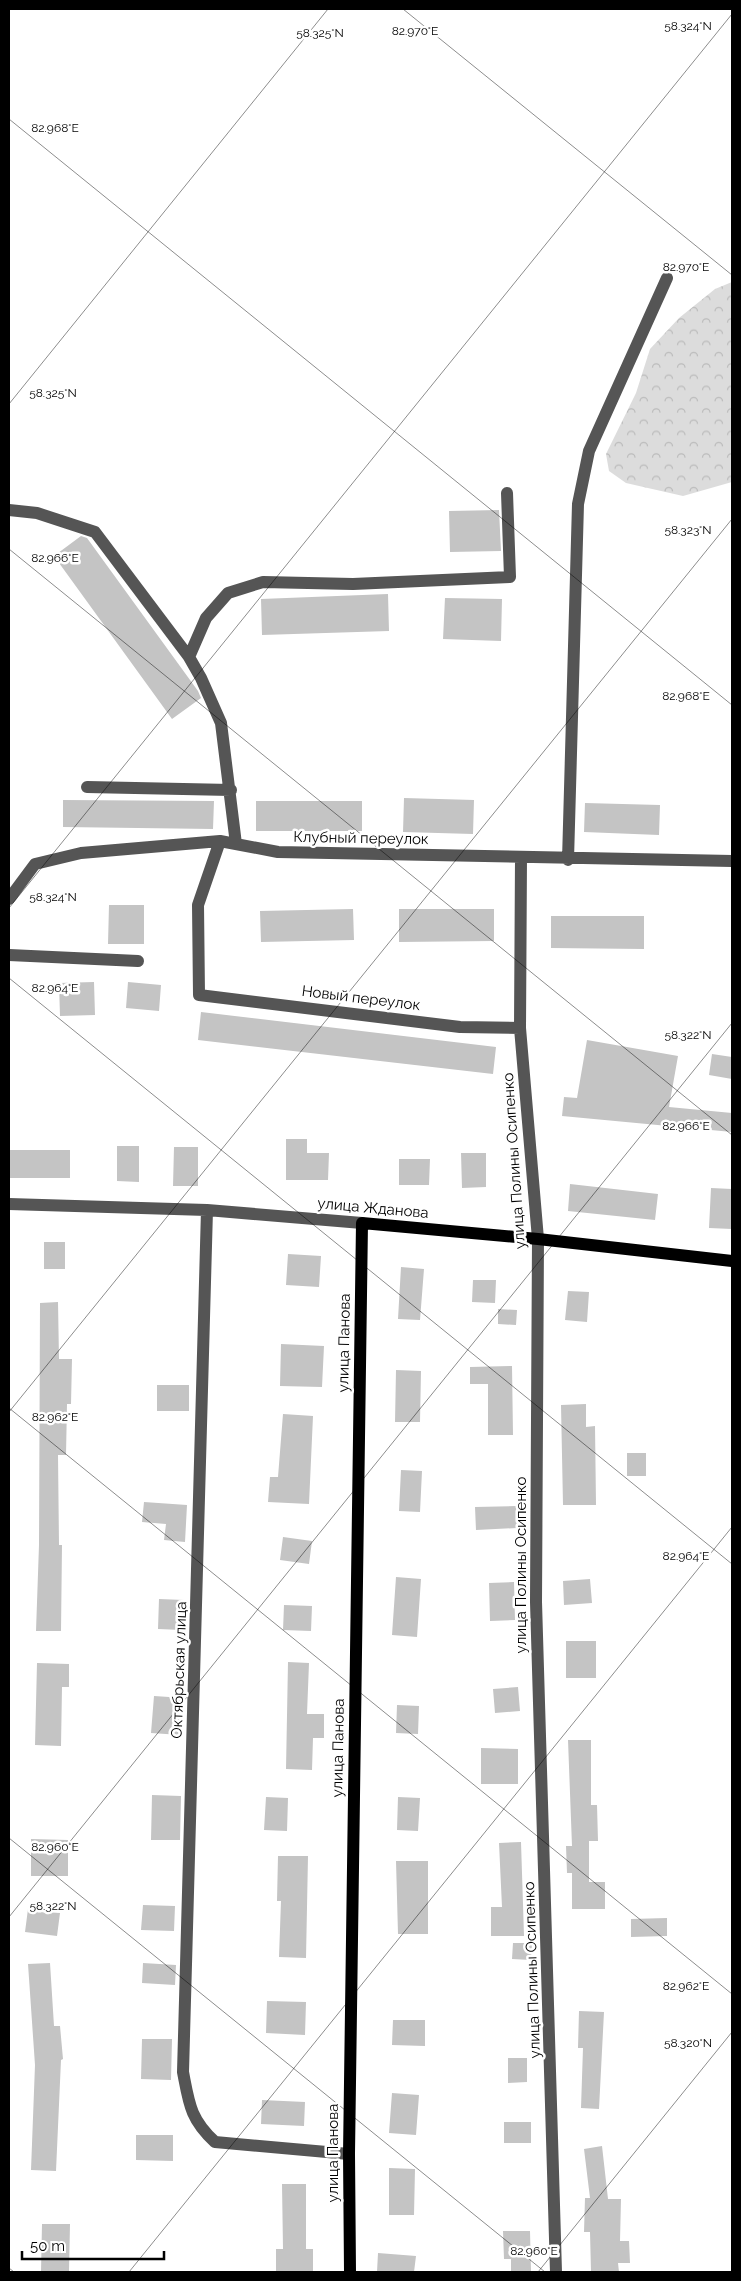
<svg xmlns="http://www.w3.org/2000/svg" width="741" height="2281" font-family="Raleway,sans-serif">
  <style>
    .forest { fill: url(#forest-crowns) }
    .building { fill: #c4c4c4 }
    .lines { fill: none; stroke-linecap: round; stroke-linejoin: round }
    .minor { stroke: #555; stroke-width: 12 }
    .major { stroke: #000; stroke-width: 12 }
    .ticks { fill: none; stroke: #000; stroke-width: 1; stroke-opacity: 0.45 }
    .labels { text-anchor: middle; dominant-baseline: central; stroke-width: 5; stroke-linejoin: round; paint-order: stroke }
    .street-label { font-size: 15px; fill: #000; stroke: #fff }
    .ticks-label { font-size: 12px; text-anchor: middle; fill: #000; stroke: #fff; stroke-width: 5; stroke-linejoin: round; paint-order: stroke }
  </style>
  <defs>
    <pattern id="forest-crowns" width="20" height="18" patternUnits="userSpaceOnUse" patternTransform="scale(1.25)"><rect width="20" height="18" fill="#dcdcdc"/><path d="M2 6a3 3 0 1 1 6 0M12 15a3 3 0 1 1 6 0" fill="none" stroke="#bbb"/></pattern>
  </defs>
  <rect width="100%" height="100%" fill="#fff"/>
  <path class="forest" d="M732,282V482L683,496L626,483L609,471L606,454L636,393L650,349L679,318L715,289Z"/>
  <path class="building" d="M499,510L501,551L450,552L449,511Z
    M81,536L87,538L198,691L201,698L172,719L54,556Z
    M388,594L389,631L262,635L261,599Z
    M445,598L502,599L501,641L443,639Z
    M404,798L474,800L473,834L403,832Z
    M63,800L214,801L213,829L63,827Z
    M256,801H362V831H256Z
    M585,803L660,805L659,835L584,832Z
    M109,905H144V944H108Z
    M353,909L354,940L261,942L260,911Z
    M399,909H494V941L399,942Z
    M551,916H644V949L551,948Z
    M94,982L95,1015L60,1016L59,983Z
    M128,982L161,985L159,1011L126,1008Z
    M201,1012L496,1047L493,1074L198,1040Z
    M587,1040L678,1056L669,1107L732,1113V1132L562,1116L564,1097L577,1098Z
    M712,1054L732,1057V1079L709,1075Z
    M286,1139H307V1153H329L328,1180H286Z
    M117,1146H139V1182L117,1181Z
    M174,1147H198V1186H173Z
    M9,1150H70V1178H9Z
    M461,1153H486V1187L462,1188Z
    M399,1159H430L429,1185H399Z
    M570,1184L658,1194L655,1220L568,1211Z
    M711,1188L732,1189V1229L709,1228Z
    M44,1242H65V1269H44Z
    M288,1254L321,1256L319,1287L286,1285Z
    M401,1267L424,1269L420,1320L398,1319Z
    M473,1280H496L495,1303L472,1302Z
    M568,1291L589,1292L587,1322L565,1320Z
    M58,1302L59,1359H72L71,1404H67L66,1455H58L59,1545H62L61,1631H36L39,1545L40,1303Z
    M498,1309L517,1310L516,1325L498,1324Z
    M281,1344L324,1346L322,1387L280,1386Z
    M512,1366L513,1435H488V1384H470V1367Z
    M396,1370L421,1371L420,1422H395Z
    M157,1385H189V1411H157Z
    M586,1404V1427L595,1426L596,1505H563L561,1405Z
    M283,1414L313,1416L309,1504L268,1502L270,1477H278Z
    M627,1453H646V1476H627Z
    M401,1470L422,1471L420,1512L399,1511Z
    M144,1502L187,1505L185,1542L164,1540L166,1524L142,1522Z
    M516,1506L517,1528L476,1530L475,1507Z
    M283,1537L312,1541L309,1564L280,1560Z
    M396,1577L421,1579L417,1637L392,1635Z
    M590,1579L592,1603L564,1605L563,1581Z
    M514,1582L515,1620L490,1621L489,1583Z
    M159,1599L184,1600L182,1630L158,1629Z
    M284,1605L312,1606L311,1631L283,1630Z
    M566,1641H596V1678H566Z
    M288,1662L309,1663L307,1714H324V1738H313L312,1770L286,1769Z
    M37,1663L69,1664V1687H62L61,1746L35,1745Z
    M518,1687L520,1711L495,1713L493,1689Z
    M154,1696L184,1698L181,1735L151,1733Z
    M397,1705L419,1706L418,1734L396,1733Z
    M568,1740H591V1805H597L598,1841H589V1882H605V1909H572V1873H567L566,1846H572Z
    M481,1748L518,1749V1784H481Z
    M152,1795L181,1796L180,1840H151Z
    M266,1797L288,1798L287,1831L264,1830Z
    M398,1797L420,1798L418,1831L397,1830Z
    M31,1839L68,1840V1876H31Z
    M521,1842L524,1936H491V1907H502L499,1843Z
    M278,1856H308L306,1958L279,1957L281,1901H277Z
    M396,1861H428V1934H398Z
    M143,1905L175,1906L174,1931L141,1930Z
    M28,1909L60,1913L57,1936L25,1932Z
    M667,1918V1936L631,1937V1919Z
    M513,1943H532L531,1960L512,1959Z
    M50,1963L54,2026H60L63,2059L61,2060L56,2171L31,2170L35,2065L28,1964Z
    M143,1963L176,1965L175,1985L142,1983Z
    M267,2001L306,2002L305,2035L266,2033Z
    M579,2011L604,2012L599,2109L581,2108L583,2048H578Z
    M393,2020H425V2046L392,2045Z
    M142,2039H172L171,2080L141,2079Z
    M508,2058H527V2082L508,2083Z
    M392,2093L419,2095L416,2135L389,2133Z
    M262,2100L305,2102L304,2126L261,2124Z
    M504,2122H531V2143H504Z
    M136,2135H173V2161L136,2160Z
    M602,2146L608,2199H621L620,2241H629L630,2263H618L619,2272H591L590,2232H584L585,2198H590L584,2149Z
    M389,2168L415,2169L414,2215H389Z
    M282,2184H306V2249H313V2272H276V2249H283Z
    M42,2224H70L69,2272H41Z
    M503,2231H530L531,2272H511V2259H504Z
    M378,2253L416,2256L414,2272H377Z"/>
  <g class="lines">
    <path class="minor" d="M9,510L37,513L95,532L189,657L201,678L221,723L236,844
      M189,657L206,618L228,593L263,582L353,584L510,577L507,493
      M87,787L231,790
      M220,841L198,905L199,995L460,1027L520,1028
      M521,858L520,1028L538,1239L536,1602L556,2272
      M568,860L578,504L589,451L667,278
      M9,899L35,864L81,853L220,841L278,852L732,861
      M9,955L138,961
      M9,1204L207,1210L362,1223
      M207,1210L183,2072C189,2103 190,2119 215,2142L349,2154"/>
    <path class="major" d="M350,2272L349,2154L362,1223L538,1239L732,1261"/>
  </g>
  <path class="ticks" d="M403,9L732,275M9,119L732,705M9,404L328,9M9,549L732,1135M9,908L732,14M9,978L732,1564M9,1408L732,1994M9,1412L732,519M9,1838L545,2272M9,1917L732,1023M9,2268L14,2272M129,2272L732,1527M538,2272L732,2032"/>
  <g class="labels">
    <g class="street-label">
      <text transform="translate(361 838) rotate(1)">Клубный переулок</text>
      <text transform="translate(361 998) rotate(7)">Новый переулок</text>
      <text transform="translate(514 1161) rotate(-94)">улица Полины Осипенко</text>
      <text transform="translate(373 1208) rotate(5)">улица Жданова</text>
      <text transform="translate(344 1343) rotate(-89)">улица Панова</text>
      <text transform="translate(521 1565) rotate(-90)">улица Полины Осипенко</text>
      <text transform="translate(179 1670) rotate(-88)">Октябрьская улица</text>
      <text transform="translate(338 1748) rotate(-89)">улица Панова</text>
      <text transform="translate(532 1970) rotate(-92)">улица Полины Осипенко</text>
      <text transform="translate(333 2153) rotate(-90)">улица Панова</text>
    </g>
  </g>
  <g class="ticks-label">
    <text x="688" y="30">58.324°N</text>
    <text x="415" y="35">82.970°E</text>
    <text x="320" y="37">58.325°N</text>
    <text x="55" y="132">82.968°E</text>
    <text x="686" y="271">82.970°E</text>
    <text x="53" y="397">58.325°N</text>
    <text x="688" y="534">58.323°N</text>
    <text x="55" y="562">82.966°E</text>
    <text x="686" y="700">82.968°E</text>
    <text x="53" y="901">58.324°N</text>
    <text x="55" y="992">82.964°E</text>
    <text x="688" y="1039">58.322°N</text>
    <text x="686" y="1130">82.966°E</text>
    <text x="55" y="1421">82.962°E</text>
    <text x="686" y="1560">82.964°E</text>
    <text x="55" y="1851">82.960°E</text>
    <text x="53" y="1910">58.322°N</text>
    <text x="686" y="1990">82.962°E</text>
    <text x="688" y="2047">58.320°N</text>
    <text x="534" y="2255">82.960°E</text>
  </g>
  <rect width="741" height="2281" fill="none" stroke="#000000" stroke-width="20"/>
  <path d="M22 2251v8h142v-8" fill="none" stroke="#000000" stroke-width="2.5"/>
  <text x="30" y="2251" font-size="15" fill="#000000" stroke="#ffffff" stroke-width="4" paint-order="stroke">50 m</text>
</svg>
